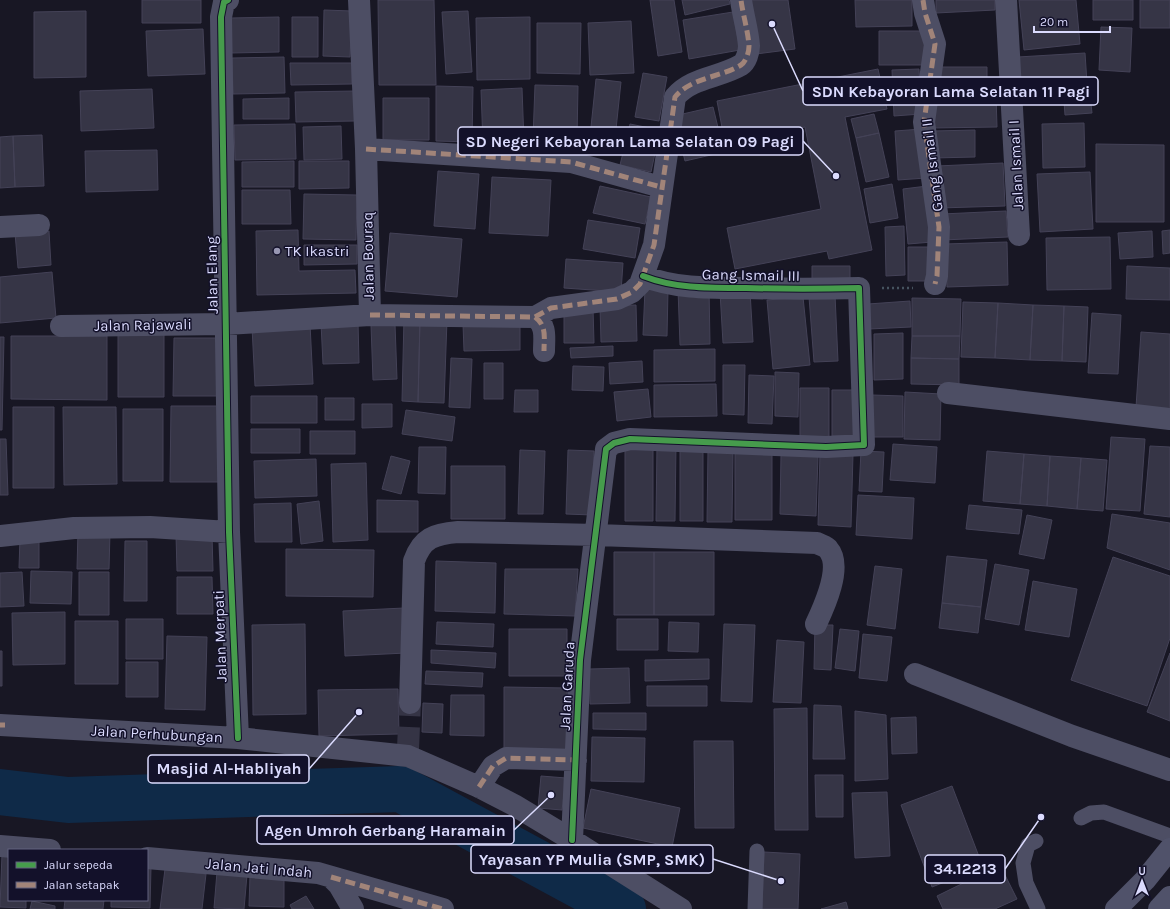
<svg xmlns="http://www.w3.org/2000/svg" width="1170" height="909" font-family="Karla,sans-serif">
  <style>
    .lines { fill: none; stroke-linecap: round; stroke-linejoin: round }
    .river { stroke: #0f2a48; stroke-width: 46 }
    .building { fill: #363546; stroke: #444257 }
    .street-tunnel { stroke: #353445; stroke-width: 22; stroke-dasharray: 22 11; stroke-linecap: butt }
    .path { stroke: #46535f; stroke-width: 2.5; stroke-dasharray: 2 3; stroke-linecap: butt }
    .lane { stroke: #4d4e64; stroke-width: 15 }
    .street { stroke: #4d4e64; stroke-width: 22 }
    .secondary { stroke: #50526a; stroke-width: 22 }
    .quiet { stroke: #a18479; stroke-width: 5; stroke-dasharray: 10 5; stroke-linecap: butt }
    .cycleway-casing { stroke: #13112a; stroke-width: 8 }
    .cycleway { stroke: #469c4c; stroke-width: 6 }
    .poi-dot { fill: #9796b2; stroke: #13112a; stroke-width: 1.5 }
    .labels { text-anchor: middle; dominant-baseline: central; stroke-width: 3; stroke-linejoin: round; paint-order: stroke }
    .street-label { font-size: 15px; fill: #dbdbfe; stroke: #13112a }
    .poi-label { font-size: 15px; fill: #dbdbfe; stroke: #13112a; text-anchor: start }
    .leader { fill: none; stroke: #dbdbfe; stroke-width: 1.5 }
    .callout-dot { fill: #dbdbfe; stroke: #13112a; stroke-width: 1.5 }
    .callout { fill: #13112a; stroke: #dbdbfe; stroke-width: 1.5 }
    .callout-label { font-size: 16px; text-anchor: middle; font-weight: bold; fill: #dbdbfe }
  </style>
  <rect width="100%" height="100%" fill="#181724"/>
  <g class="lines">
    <path class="river" d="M0,792L68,800L401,789L623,909"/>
  </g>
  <path class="building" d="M142,0H201V23H142Z
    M378,0H434L436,85H379Z
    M650,0H674L682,52L658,56Z
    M682,0H729L730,4L685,15Z
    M748,0H788L795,49L756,54Z
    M855,0H912V26L856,27Z
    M936,0H995V10L936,13Z
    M1019,0H1076L1080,44L1024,50Z
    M1093,0H1133V20H1093Z
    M1140,0H1170V28H1140Z
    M324,10L352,11L350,57L323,56Z
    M86,11V77L34,78V12Z
    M468,11L472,72L446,74L442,12Z
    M733,12L740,50L689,59L683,20Z
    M279,17V52L231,53V18Z
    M292,17H318V57H292Z
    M530,17V79L477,80L476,18Z
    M631,21L634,73L590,75L588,23Z
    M537,23H581L580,74L537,73Z
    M1101,27L1132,28L1130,72L1099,70Z
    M203,29L205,74L148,76L146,31Z
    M879,31H928V65H879Z
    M1085,53L1087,83L1020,87L1018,57Z
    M284,57L285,93L233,94L232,58Z
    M290,63H352V84L291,85Z
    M936,67H987V93H936Z
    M878,69L887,109L845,117L872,250L829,259L827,251L735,269L727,228L821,209L805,127L725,143L717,101Z
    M919,69L921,114L894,116L892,70Z
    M643,73L667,77L659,121L635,117Z
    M596,79L621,82L614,148L589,146Z
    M535,85L578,86L577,138H533Z
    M436,86L473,87L472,142L436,141Z
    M1089,86L1092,113L1065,115L1063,88Z
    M522,88L524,142L483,144L481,90Z
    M152,89L154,128L81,131L80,91Z
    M355,91V121L296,122L295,92Z
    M996,96L997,127L932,128L931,97Z
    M289,98V119H243V99Z
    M383,98H429V140H383Z
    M713,107L724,152L685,161L674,116Z
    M874,114L879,133L856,138L851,119Z
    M1084,123L1085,167L1043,168L1042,124Z
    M295,124L296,159L235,160L234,125Z
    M630,124L660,130L651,172L620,165Z
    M341,126L342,159L304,160L303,127Z
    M922,129L926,178L898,180L895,131Z
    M975,130V157L933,158V131Z
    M879,133L889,177L866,182L856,138Z
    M42,135L44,186L15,187L13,136Z
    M13,136L15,187L0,188V137Z
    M1096,144L1164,145V222H1096Z
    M157,150L158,190L86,192L85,151Z
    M294,161V187H242V162Z
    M299,161H349V188L299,189Z
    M1003,163L1005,206L939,208L937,166Z
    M438,171L479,174L475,229L434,226Z
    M1090,172L1093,229L1040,232L1037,174Z
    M492,177L551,180L548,236L489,233Z
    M892,184L898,218L870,223L864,189Z
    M600,186L651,197L645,224L593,213Z
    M927,186L932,242L908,244L903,189Z
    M242,190H290L291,224H242Z
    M304,194L357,195L356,240L303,239Z
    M1006,211L1008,237L943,240L942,214Z
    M588,220L640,228L635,258L583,249Z
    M904,226L905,275L886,276L885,227Z
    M298,230L299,271L355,270L356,293L257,295L256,231Z
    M1170,230V253L1163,254L1162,231Z
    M49,231L51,265L18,268L15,233Z
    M1152,231L1153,257L1120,259L1118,233Z
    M390,233L462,239L457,297L385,291Z
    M1110,237L1111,289L1047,290L1046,238Z
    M1007,242L1008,285L947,287L945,244Z
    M304,245H357V264L304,265Z
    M908,247H934V281H908Z
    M566,259L623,263L621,292L564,288Z
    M812,266H850V280H812Z
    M1127,266L1170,268V300L1126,299Z
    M52,272L56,318L0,323V277Z
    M645,289L668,290L667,336L643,335Z
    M678,289H709L710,344L680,345Z
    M750,291L753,342L723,343L720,292Z
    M835,295L838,361L814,362L809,297Z
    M803,297L810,365L773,369L767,300Z
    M912,298L961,299L960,336H912Z
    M910,301L911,327L869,329L868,304Z
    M963,302L998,303L995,358L961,357Z
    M998,303L1033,305L1030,360L995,358Z
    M636,305L637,341L601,342L600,306Z
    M1033,305L1064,306L1062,361L1030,360Z
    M1064,306L1088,307L1086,362L1062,361Z
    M564,308H593L594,343H564Z
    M1092,313L1121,315L1118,374L1088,373Z
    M404,318L420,319L418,402L402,401Z
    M420,319L447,320L444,403L418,402Z
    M358,322L359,363L323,364L321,323Z
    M520,323V350L464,351L463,324Z
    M310,324L313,384L255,386L252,327Z
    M395,324L397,379L373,380L371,325Z
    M164,330V397H118V331Z
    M1141,332L1170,334V409L1136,407Z
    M903,333V379L874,380V334Z
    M11,336H107V400L11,399Z
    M912,336H960L959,359L911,358Z
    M0,337H4L2,430H0Z
    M174,338H223V396H173Z
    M613,346V356L571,358L570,348Z
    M715,349V381L654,382V350Z
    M451,358L472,359L470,408L449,407Z
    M911,358L959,359V385L911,384Z
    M642,361L643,382L610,384L609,363Z
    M484,363H503V399H484Z
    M723,365H745L744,415L723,414Z
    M573,366L604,367L603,391L572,390Z
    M775,372L799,373L798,417L775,416Z
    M749,375L774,376L772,424L748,423Z
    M716,384L717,416L654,417V385Z
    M800,388H829V439H800Z
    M648,389L651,417L617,421L614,392Z
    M515,390H538V412H514Z
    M832,390H860V436H832Z
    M905,392L941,394L940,440L904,439Z
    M872,395L903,396V437H872Z
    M251,396H317V423H251Z
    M325,398H354V420H325Z
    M362,404H392V427L362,428Z
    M171,406H222L221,482H170Z
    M13,407H54V488H13Z
    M63,407H116L117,484L64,485Z
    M123,409H163V481H123Z
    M406,410L455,417L452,441L402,434Z
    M251,429H300V453H251Z
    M310,431H355V454H310Z
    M1111,437L1145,439L1140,511L1106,509Z
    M0,439H6L8,495H0Z
    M657,444H676L675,521H656Z
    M893,444L937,447L935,483L890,480Z
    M680,445L703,446V521H680Z
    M1150,446L1170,447V517L1144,514Z
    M419,447H446L445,494L418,493Z
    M625,448H653V521H625Z
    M708,449L733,450L732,522H707Z
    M520,450L545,451L543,514H518Z
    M568,450L594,451L592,515L566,514Z
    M861,451L884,452L882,492L859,491Z
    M987,451L1024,454L1020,504L983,501Z
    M735,452H772V520H735Z
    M820,453L853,454L851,527L818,525Z
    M1024,454L1050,456L1047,506L1020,504Z
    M781,455L818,456L816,516L780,514Z
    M391,456L410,461L401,494L382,489Z
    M1050,456L1081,458L1077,509L1047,506Z
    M1081,458L1107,460L1103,511L1077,509Z
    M316,459L317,496L255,498L254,461Z
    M366,463L368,540L333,542L331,464Z
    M451,466H505V519H451Z
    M858,495L914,498L912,539L856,535Z
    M377,500L418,501V532H377Z
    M319,501L323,541L301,544L297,504Z
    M291,503L292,542H255L254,504Z
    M969,505L1022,510L1019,534L966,529Z
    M1112,514L1170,523V570L1107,548Z
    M1027,515L1052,520L1044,559L1019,554Z
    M78,531L110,532L109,569H77Z
    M176,535H212L213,571H177Z
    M20,538L39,539V568H19Z
    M125,541H147V601H124Z
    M286,549L374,550L373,597L286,596Z
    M614,552H654V615H614Z
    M654,552H714V615H654Z
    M947,556L987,560L981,607L942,603Z
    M1113,557L1170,576V638L1147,706L1071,680Z
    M436,561L496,563L495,613L435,611Z
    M995,564L1029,570L1019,625L985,619Z
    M875,566L902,569L895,629L867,625Z
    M505,569H578L575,616L504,614Z
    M31,571L72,572L71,604L30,603Z
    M22,572L24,606L0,607V573Z
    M79,572H109V615H79Z
    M177,577H212L213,614H177Z
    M1033,581L1077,589L1069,637L1025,630Z
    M942,603L981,607L978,633L939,628Z
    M404,608L406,653L345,656L343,611Z
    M65,612V664L13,665L12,613Z
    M126,619H163V659H126Z
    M617,619H658V650H617Z
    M75,621H118V684H75Z
    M437,622L494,624L493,647L436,644Z
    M669,622L699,623L698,652L668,651Z
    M305,624L306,714L253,715L252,625Z
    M724,624L755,625L752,702L721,701Z
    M815,625H833L831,670L814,669Z
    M509,629H567V676H509Z
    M840,629L859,631L855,671L835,668Z
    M863,634L892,637L887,681L859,678Z
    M167,636L207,637L205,710L165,709Z
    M777,640L804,642L801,703L773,702Z
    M431,650L496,653L495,668L431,663Z
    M0,651H2V686H0Z
    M1170,653V721L1147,712Z
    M709,659V679L645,681V660Z
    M126,662H158V697H126Z
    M629,668L630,703L590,704L589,669Z
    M426,671L483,673L482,687L425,684Z
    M647,686H707V706H647Z
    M504,687L567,688V750L504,749Z
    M398,689L399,734L319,736L318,690Z
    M451,695H484V736L450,735Z
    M423,703L443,704L442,733L422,732Z
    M814,705L841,706L845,759H813Z
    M807,708L808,830H775L774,709Z
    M855,711L886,715L888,779L855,781Z
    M593,713H646V730L593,729Z
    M916,717L917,753L892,754L891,718Z
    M592,737L645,738L644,782L591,781Z
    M694,741H733L734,828H695Z
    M815,775H843V817H816Z
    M541,776L566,778L562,810L538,808Z
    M952,786L983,867L932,887L901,805Z
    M591,789L680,808L672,847L583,828Z
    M887,792L890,856L855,858L852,793Z
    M764,852L800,854L798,909H762Z
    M2,854H9V900H26V908L0,907Z
    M1000,865L1017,899L995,909H943L937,896Z
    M147,866L151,867L150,908L111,907V900H147Z
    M165,869L206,874L202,909H160Z
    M217,872L247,875L244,909L214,908Z
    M250,875L284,876V907L249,906Z
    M306,896L314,909H292L290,905Z
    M65,900H104L103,909H64Z
    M32,901L55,906V909H30Z
    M846,902L848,909H821Z"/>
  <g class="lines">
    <path class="street-tunnel" d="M408,749L410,703"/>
    <path class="path" d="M882,288H913"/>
    <path class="lane" d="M1081,818L1091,813L1104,812L1170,836
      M1036,841L1028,845L1023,863L1026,883L1038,909
      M755,909L757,851"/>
    <path class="street" d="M228,0L224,2L221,17L229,532L238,738
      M359,0L366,149L370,315
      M923,0L925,13L935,44L924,122L939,227L937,276L935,284
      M1006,0L1019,235
      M366,149L571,162L661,187
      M0,227L39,225
      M535,317L551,308L617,299L632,292L640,284L654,245L675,97C692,77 719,78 741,65C746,62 749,52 749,46C748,31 743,15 741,0
      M61,326L226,324L370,315L535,317C547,326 544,337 544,351
      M948,393L1170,419
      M0,536L74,528L150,527L229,532
      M915,674L1072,736L1170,770
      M410,703L414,561C422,538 434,534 458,532L597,535L817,543C820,545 826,546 828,549C843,566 824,607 816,624
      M0,725L238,738L408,756L479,787L514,805L572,840L681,909
      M479,787L493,766L506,758L576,760
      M572,840L580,660L606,449L614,443L630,439L826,447L864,445L859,288C821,289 784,289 746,288C711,288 676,289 643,276
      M0,846L50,850
      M147,858L318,873L443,909
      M331,877L339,885L353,909"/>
    <path class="secondary" d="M1116,909L1145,880L1170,849
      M1159,909L1170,897"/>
    <path class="quiet" d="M923,0L925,13L935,44L924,122L939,227L937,276L935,284
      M366,149L571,162L661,187
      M370,315L535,317C547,326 544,337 544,351
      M535,317L551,308L617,299L632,292L640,284L654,245L675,97C692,77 719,78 741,65C746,62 749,52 749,46C748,31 743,15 741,0
      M0,725H5
      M479,787L493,766L506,758L576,760
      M331,877L443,909"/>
    <defs>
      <path id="cycleway" d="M228,0L224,2L221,17L229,532L238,738
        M572,840L580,660L606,449L614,443L630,439L826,447L864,445L859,288C821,289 784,289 746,288C711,288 676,289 643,276"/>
    </defs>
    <use href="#cycleway" class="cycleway-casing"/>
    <use href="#cycleway" class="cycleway"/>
  </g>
  <circle class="poi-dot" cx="277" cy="251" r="4"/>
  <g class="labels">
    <g class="street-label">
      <text transform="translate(932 165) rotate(-97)">Gang Ismail II</text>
      <text transform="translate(1016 165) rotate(-93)">Jalan Ismail I</text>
      <text transform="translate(368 256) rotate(-91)">Jalan Bouraq</text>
      <text transform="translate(212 275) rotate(-91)">Jalan Elang</text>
      <text transform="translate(751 275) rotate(1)">Gang Ismail III</text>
      <text transform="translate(143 325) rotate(-1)">Jalan Rajawali</text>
      <text transform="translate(220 636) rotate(-92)">Jalan Merpati</text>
      <text transform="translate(567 686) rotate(-87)">Jalan Garuda</text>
      <text transform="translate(157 734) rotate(3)">Jalan Perhubungan</text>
      <text transform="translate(259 868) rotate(5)">Jalan Jati Indah</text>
    </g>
    <g class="poi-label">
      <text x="285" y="251">TK Ikastri</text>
    </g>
  </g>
  <path class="leader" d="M772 24L803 91M836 176L803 141M359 712L309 769M551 795L514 830M781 881L713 859M1041 817L1005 869"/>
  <g class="callout-dot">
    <circle cx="772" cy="24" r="4"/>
    <circle cx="836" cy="176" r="4"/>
    <circle cx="359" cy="712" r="4"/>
    <circle cx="551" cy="795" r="4"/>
    <circle cx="781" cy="881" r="4"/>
    <circle cx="1041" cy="817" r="4"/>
  </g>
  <g class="callout">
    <rect x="803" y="77" width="295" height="28" rx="4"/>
    <rect x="458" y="127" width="345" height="28" rx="4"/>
    <rect x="148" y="755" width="161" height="28" rx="4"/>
    <rect x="257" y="816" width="257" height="28" rx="4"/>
    <rect x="471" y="845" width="242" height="28" rx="4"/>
    <rect x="925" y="855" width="80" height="28" rx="4"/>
  </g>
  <g class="callout-label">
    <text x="951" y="97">SDN Kebayoran Lama Selatan 11 Pagi</text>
    <text x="630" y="147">SD Negeri Kebayoran Lama Selatan 09 Pagi</text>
    <text x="229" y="774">Masjid Al-Habliyah</text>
    <text x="385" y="836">Agen Umroh Gerbang Haramain</text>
    <text x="592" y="865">Yayasan YP Mulia (SMP, SMK)</text>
    <text x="965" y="874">34.12213</text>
  </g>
  <rect x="8" y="849" width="140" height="52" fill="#13112a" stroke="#63627f"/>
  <rect x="16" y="862" width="20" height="6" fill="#469c4c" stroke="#63627f"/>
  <text x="44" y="869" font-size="12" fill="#dbdbfe">Jalur sepeda</text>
  <rect x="16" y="882" width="20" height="6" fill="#a18479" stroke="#63627f"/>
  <text x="44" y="889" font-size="12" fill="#dbdbfe">Jalan setapak</text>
  <g transform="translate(1142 881)" stroke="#13112a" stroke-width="3" paint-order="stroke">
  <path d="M0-3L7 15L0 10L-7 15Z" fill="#dbdbfe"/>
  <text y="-6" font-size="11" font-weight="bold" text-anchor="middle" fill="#dbdbfe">U</text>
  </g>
  <path d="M1034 26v6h76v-6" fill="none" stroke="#dbdbfe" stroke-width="2"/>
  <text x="1040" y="26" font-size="12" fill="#dbdbfe" stroke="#13112a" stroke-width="3" paint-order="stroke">20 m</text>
</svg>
